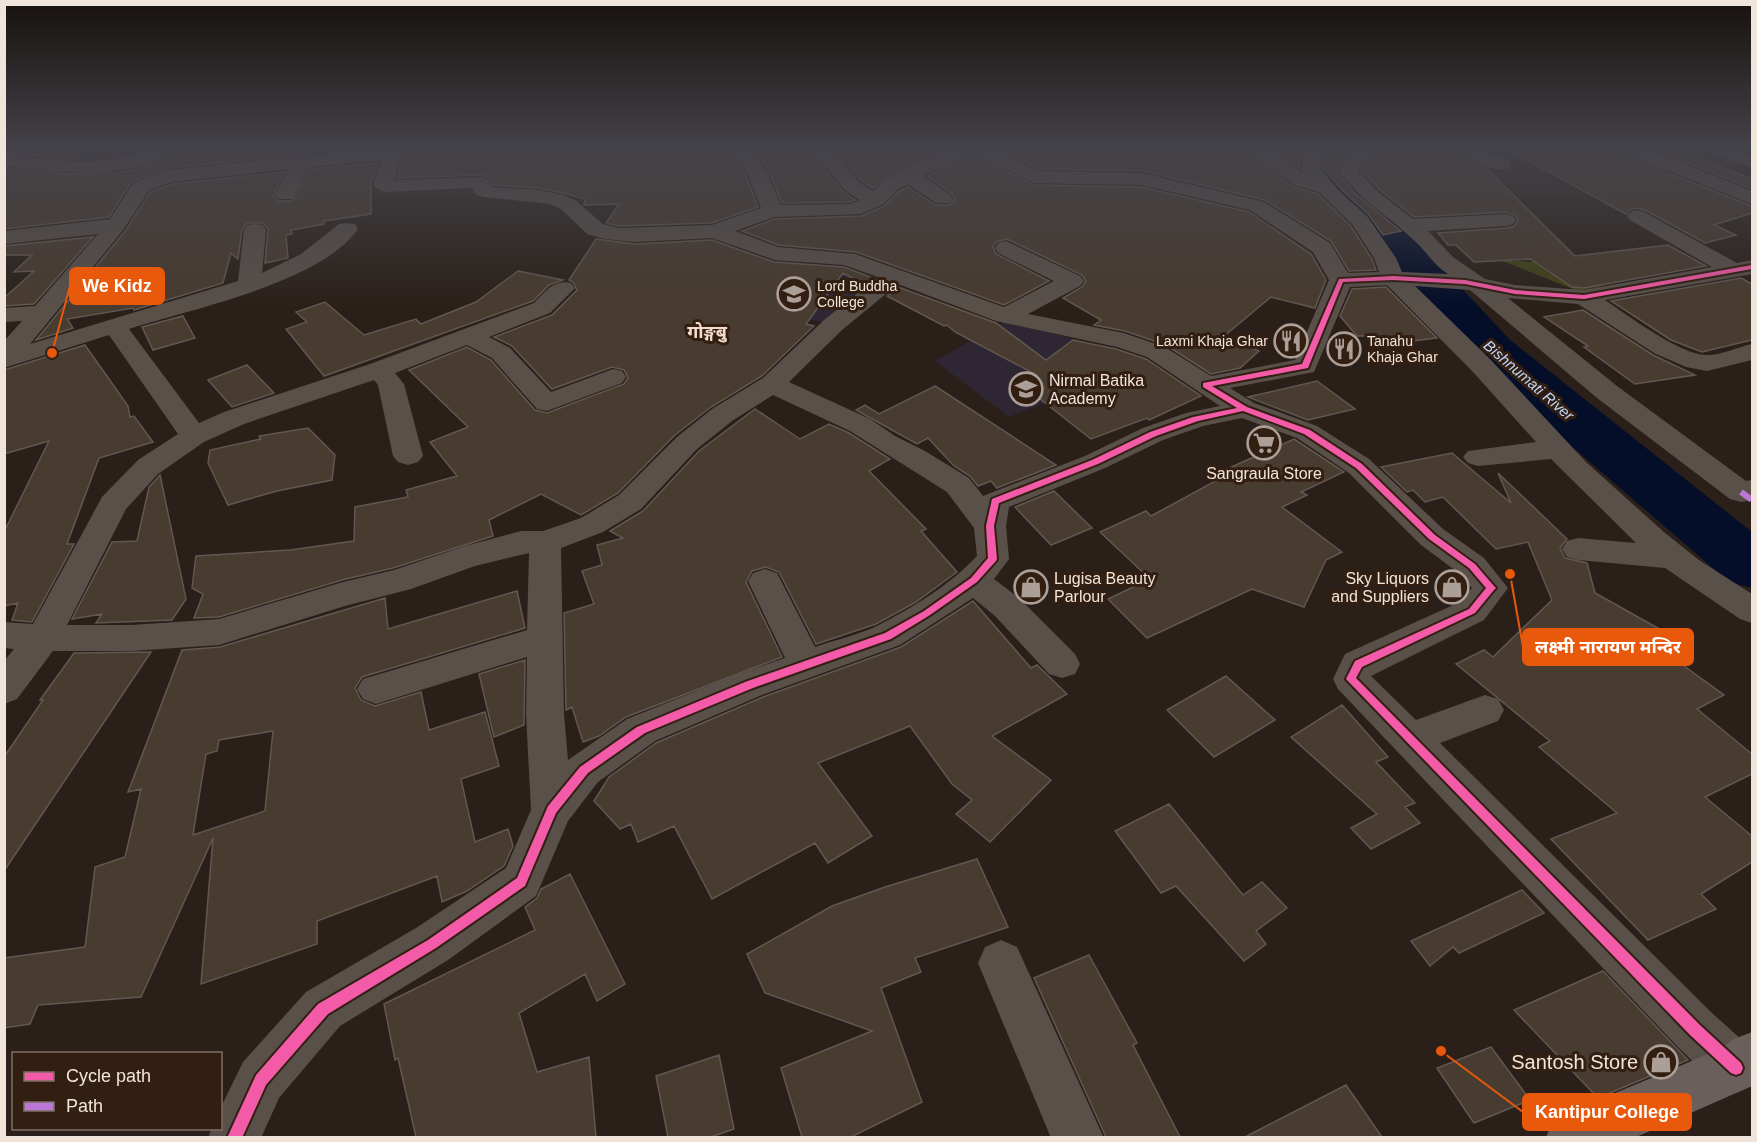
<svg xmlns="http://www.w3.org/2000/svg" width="1757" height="1142" font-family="Helvetica,'Noto Sans Devanagari',sans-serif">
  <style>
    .education { fill: #2e2633 }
    .green { fill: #414216 }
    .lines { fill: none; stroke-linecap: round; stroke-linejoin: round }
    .river { fill: #040e29; fill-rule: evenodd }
    .building { fill: #483b2f; stroke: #615851; stroke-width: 1.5; fill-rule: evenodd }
    .minor { fill: #59504a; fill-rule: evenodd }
    .major { fill: #6b5f5b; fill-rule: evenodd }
    .quiet { stroke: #ba77d6; stroke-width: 6; stroke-dasharray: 13 6; stroke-linecap: butt }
    .cycleway-casing { stroke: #321f11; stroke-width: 4 }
    .cycleway { fill: #f35aa7; fill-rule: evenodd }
    .labels { text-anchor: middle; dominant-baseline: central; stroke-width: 6; stroke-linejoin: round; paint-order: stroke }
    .far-poi-label { font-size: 14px; fill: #f1e4db; stroke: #321f11; text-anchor: start }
    .far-water-label { font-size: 15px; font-style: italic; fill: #bfd8fc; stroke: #321f11 }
    .poi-label { font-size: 16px; fill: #f1e4db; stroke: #321f11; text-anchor: start }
    .far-district-label { font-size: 18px; font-weight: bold; fill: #f5dbc9; stroke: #321f11 }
    .near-poi-label { font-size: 20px; fill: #f1e4db; stroke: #321f11; text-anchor: end }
    .leader { fill: none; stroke: #e8590c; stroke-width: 2 }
    .callout-dot { fill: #e8590c; stroke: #321f11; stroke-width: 2 }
    .callout { fill: #e8590c; stroke: #e8590c; stroke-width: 2 }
    .callout-label { font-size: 18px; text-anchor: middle; font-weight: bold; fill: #fff }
  </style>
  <rect width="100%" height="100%" fill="#2a2019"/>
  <path class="education" d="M781,258L880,282L824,323L794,316L705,307Z
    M1004,322L1044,331L1152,361L1009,417L935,361Z"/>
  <path class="green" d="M1500,260L1567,264L1604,286L1578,291Z"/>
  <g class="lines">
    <path class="river" d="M1327,148H1370L1365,156L1347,168L1358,182L1397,212L1414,237L1510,340L1752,532V588L1729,582L1474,362L1384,255L1367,229L1330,198L1307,166L1313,158Z"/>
  </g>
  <path class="building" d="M4,148H86L73,159L4,152Z
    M217,148H356L168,168L132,181L109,217L4,229V168L66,174L116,173L139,169L158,161L166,154Z
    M402,148H731L746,176L758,207L712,223L619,226L606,223L619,204L584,205L585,199L563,193L538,188L493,185L489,177L481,175L397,178L405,154Z
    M755,148H951L931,154L900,169L873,188L861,181L836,152L820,151L816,156L818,162L844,192L855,200L850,202L782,203L770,174Z
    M1000,148H1086V150L1244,148L1293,187L1318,194L1350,225L1372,259L1376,270L1349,271L1331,241L1265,200L1143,171L1039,169Z
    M1272,148H1309L1301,158L1299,168Z
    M1379,148H1451L1454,154L1486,168L1575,256L1668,245L1706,266L1584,288L1572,287L1530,259L1474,262L1456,245H1448L1438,233L1507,228L1514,226L1518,221L1515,215L1506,212L1414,217L1380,190L1361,170Z
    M1505,148H1616L1619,154L1752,206V213L1714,225L1736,235L1705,243L1645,210L1636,208L1629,210L1626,214Z
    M1652,148H1673L1752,179V189Z
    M1347,154L1336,171L1355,193L1401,231L1383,235L1368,214L1341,189L1323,168V161L1326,158Z
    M979,157L1034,185L1142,187L1249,212L1311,254L1326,280L1315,308L1271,297L1223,337L1259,351L1240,368L1211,374L1166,345L1125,331L1094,325L1101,320L1063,298L1082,287L1086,281L1082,275L1007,239L996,242L993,247L996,254L1049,281L1004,305L856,252L778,245L742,231L775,219L861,216L883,207L899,191L908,187L935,205H950L955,199L952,194L927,176L947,166Z
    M379,163L371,183V214L324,221V224L291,230L292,234L286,235L288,258L265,263L268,229L263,223H247L242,230L238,259L231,253L223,283L134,310L133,308L67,319L73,328L36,340L126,230L150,192L172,184L285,172L273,196L278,201H292L310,169Z
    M93,237L34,304L4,306V298L34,271L14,272L32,255H4V246Z
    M596,239L635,244L712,240L774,262L844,267L873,278L865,285L843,273L806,324L814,326L762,376L711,407L675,435L618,493L581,515L541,494L489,520L493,536L393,568L342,580L219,617L194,618L203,594L192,588L196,556L290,550L354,541L355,507L408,497L406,490L457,476L430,442L468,427L409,370L467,347L491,360L535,410L547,413L624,384L628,378L624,370L612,367L552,389L512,346L494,337L552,315L577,290L573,282L569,280Z
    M518,271L563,280L549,285L533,301L324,376L286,329L307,322L296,312L325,302L364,335L416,319L421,324L476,302Z
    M1741,278L1752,284V340L1702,352L1671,340L1611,301Z
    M898,287L996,323L1046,360L1073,340L1116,349L1146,359L1201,396L1149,420L1147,418L1091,439L1030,391L1037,375L955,332L947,325L944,326L887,296Z
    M1386,287L1437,338L1397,343L1395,341H1382L1374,336H1357L1340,316L1352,289Z
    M1583,310L1653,355L1695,375L1635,384L1584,347L1588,346L1544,317Z
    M183,316L195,338L153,350L142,327Z
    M85,345L128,406L130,417L134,416L153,442L99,458L67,544H74L32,622L12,620L18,603L4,606V532L49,441L4,454V370Z
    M247,365L274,393L232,407L208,380Z
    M1317,381L1355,409L1308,420L1248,397Z
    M935,386L1056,465L997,488L991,481L978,486L970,476L954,466L928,438L917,444L856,410L865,405L879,414Z
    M755,409L800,439L829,424L849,433L890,459L869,471L926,529L921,531L957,572L916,602L876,624L816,644L779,572L766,567L752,571L746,582L782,657L626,717L599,736L583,742L572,707L566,710L564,613L594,604L582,571L602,565L597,545L623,538L610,531L643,511L699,451Z
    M308,428L335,455L332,480L277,491L228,505L208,463L210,450L261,439L259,436Z
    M1294,439L1344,472L1301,492L1307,495L1282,507L1342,552L1326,560L1304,607L1252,589L1147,638L1108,599L1150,579L1100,532L1146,511L1151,516L1223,477L1218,473Z
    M1452,453L1511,503L1498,473L1567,539L1560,548L1565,558L1587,563L1595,593L1679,640L1666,653L1724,695L1697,709L1752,754V774L1705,797L1752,836V862L1701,894L1716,909L1648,940L1551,839L1617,813L1539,747L1550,741L1456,664L1484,650L1493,657L1552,600L1528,542L1496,549L1443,497L1425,502L1413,490L1407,492L1381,467Z
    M160,475L186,599L172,620L96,623L102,614L72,619L112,542L137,541L149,487Z
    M1054,491L1092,528L1051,545L1015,507Z
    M517,591L525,628L362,677L355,688L361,700L375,706L421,692L429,730L485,712L499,766L461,779L475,842L508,829L513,846L504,866L467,891L442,902L437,876L317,921V944L201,984L213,838L141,997L38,1005L30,1024L4,1028V958L85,947L95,867L125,857L141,789L128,792L182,650L220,647L385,598L388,629ZM273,731L265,811L193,835L206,754L217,751L219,740Z
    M973,601L1031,668L1037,665L1067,694L992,736L1051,780L990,842L956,814L972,800L952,784L910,726L818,763L872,836L828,863L815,843L712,899L674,826L638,842L631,824L620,829L594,801L609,777L656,743L763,697L901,647Z
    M151,652L4,871V757L43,700H40L74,653Z
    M525,660L524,725L494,737L479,674Z
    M1226,676L1275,720L1214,757L1167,710Z
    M1342,705L1388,757L1376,762L1415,803L1405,807L1420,823L1371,849L1351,828L1377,814L1291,737Z
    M1169,804L1243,895L1262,882L1287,908L1256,931L1266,944L1244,961L1176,886L1161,893L1115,831Z
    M977,859L1008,927L915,958L921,972L881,988L922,1102L851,1137H802L781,1068L872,1031L765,993L747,954L832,906L885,887Z
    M570,874L625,984L597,1001L585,974L519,1013L537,1072L589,1057L596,1137H416L398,1058L395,1060L384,1004L535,930L525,907L537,898L541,889Z
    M1522,890L1544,913L1459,953L1453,947L1430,966L1411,941Z
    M1089,955L1137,1043L1133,1045L1180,1137H1106L1034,978Z
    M1603,971L1688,1060L1598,1098L1514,1010Z
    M1491,1047L1530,1100L1474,1123L1437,1068Z
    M719,1055L734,1129L711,1137H668L656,1076Z
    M1346,1085L1382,1137H1245Z"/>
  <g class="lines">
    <path class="minor" d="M146,148H170C143,184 43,171 4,166V154C50,160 103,170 146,148Z
      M383,148H398L403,153L394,180L481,177L488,179L492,187L538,190L563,195L575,200L603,224L619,228L712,225L761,208L748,175L733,148H752L768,175L781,205L850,204L860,200L846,191L820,161L818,157L820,153H834L860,183L873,191L884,181L901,171L932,156L961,148H994L1038,171L1142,173L1264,202L1330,243L1348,273L1379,272L1374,258L1352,224L1319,192L1294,185L1246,148H1268L1304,174L1301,170L1303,159L1312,148H1349L1347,152L1325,156L1321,160V169L1339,191L1367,216L1396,258L1402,272L1448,274C1435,266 1428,254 1418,244C1392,218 1360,201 1338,170L1355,148H1377L1358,170L1378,192L1413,219L1506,214L1513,216L1516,220L1513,224L1506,226L1428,231L1453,257L1485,279L1515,285L1584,290L1712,267L1630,220L1627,216L1630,212L1637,210L1644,212L1737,263L1752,260V274L1605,300C1627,315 1682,356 1707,355C1722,355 1738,347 1752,344V360L1707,371L1686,367L1654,353L1578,304L1508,298L1617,386L1746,481L1752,480V500L1741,502L1730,499L1597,398L1470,290L1415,286L1491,360L1586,462L1665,533L1699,560L1752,594V623L1740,619L1665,568L1578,560L1567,557L1562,549L1567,541L1578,538L1636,543L1551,459L1478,466L1468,463L1463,457L1468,451L1536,442L1473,372L1387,285L1350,287L1314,372L1230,388L1254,403L1317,426L1369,459L1443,529L1484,558L1508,588L1484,620L1371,676L1416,720L1485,695L1498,699L1504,710L1498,721L1440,743L1712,1013L1752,1049V1086L1736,1093L1718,1086L1678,1047L1338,689L1333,679L1345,654L1460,602L1472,588L1460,574L1421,545L1349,473L1297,438L1242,418L1203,426L1163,440L1105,468L1009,507L1006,526L1009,559L994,579L1019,598L1075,654L1080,664L1075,674L1062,678L1049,674L995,616L973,598L900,645L762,695L655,741L598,782L568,821L536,896L448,960L340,1026L279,1098L261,1138H208L212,1128H220V1109L243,1062L306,992L416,928L506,868L531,810L526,714L527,657L376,704L363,699L357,689L363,679L527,630L529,553L475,566L411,589L345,606L219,645L132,651H53L17,699L4,704V661L14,649L4,648V622L33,624L102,497L138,460L178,434L109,335L4,368V341L22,321L4,322V308L35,306L98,234L4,244V231L110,219L134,182L168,170ZM979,155L1034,183L1142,185L1250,210L1313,252L1329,280L1295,360L1211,376L1165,347L1124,333L1028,314L1080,286L1084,281L1080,276L1006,241L998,243L995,248L998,253L1054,281L1004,307L855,254L778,247L735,231L775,217L860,214L882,205L898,189L908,184L936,203H950L953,199L950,195L923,176L946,164ZM382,160L373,184L379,190L386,192L472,188L476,195L483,197L550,204L561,209L587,234L605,239L635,242L712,238L775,260L844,265L878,277L824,320L763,378L712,409L677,437L619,495L581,518L543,531H521L465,546L394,570L343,582L219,619L132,625H67L126,509L158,474L204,442L244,424L374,380L378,385L393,456L398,462L408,465L418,462L423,456L404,384L395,373L467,345L492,358L537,409L547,411L622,383L626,377L622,371L613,369L551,392L510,348L489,337L550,313L575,288L571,283C554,279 545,292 534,303L370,364L224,412L199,423L129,329C191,309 320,283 358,229L355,224L347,223L339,224L301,254L262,273L266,230L263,225L255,224L247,225L244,230L238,281L30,344L124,229L149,190L171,182L289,169L275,195L278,199H292L309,167ZM898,284L996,321L1117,347L1147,357L1220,406L1186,413L1143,428L1085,456L983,496L969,478L925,451L895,436L870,419L789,382L842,330ZM773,395L850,431L947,492L974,528L977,556C950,585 912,608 877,626C858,635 835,640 815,647L777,573L765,569L753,573L748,581L785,658L736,675L627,719L568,760L564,714L561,548L603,532L641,509L697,449L732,421Z
      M1453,148H1479L1508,161L1511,165L1508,169H1494L1455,152Z
      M1618,148H1645L1752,191V204L1620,152Z
      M1708,148H1735L1752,156V168L1710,152Z
      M1001,940L1017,947L1104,1138H1051L978,963L985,947Z"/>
    <path class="major" d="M1752,1032V1086L1634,1138H1546L1553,1119L1718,1050L1734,1039Z"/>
    <path class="quiet" d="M1741,492L1752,500"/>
    <defs>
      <path id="cycleway" d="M1752,265V269L1584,299L1515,294L1465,284L1393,280L1343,282L1308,368L1212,386L1247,407L1310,430L1362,464L1435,535L1475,564L1494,586L1496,588L1494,590L1475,613L1362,667L1356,678L1700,1025L1741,1063L1743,1068L1741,1073L1736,1075L1731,1073L1690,1035L1346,679L1355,661L1469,609L1486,588L1469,568L1429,539L1356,468L1304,434L1243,411L1198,421L1156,436L1098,464L999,503L994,526L997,559L996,561L977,582L930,615L891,639L753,688L645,733L588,773L556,813L525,886L436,948L328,1014L266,1085L242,1138H227L256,1075L318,1004L428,940L517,878L548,806L580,767L637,727L745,682L885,633L924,611L971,578L988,558L986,526L992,499L1092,460L1150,432L1193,417L1237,408L1203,387V383L1302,364L1339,279L1393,276L1465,280L1515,290L1584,295Z"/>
    </defs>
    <use href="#cycleway" class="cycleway-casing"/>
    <use href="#cycleway" class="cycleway"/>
  </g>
  <linearGradient id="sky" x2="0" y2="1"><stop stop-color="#17120e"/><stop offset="0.48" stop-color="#444249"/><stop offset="1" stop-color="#444249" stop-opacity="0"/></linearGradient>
  <rect width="1757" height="308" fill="url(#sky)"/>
  <defs>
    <symbol id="university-ring" viewBox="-11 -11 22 22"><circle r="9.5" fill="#321f11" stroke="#ab9f97" stroke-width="1.5"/><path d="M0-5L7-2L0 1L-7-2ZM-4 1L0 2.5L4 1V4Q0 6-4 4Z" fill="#ab9f97"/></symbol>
    <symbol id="restaurant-ring" viewBox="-11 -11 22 22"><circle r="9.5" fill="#321f11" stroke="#ab9f97" stroke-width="1.5"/><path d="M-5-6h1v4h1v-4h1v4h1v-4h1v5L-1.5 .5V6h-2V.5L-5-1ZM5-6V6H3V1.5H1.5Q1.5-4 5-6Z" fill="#ab9f97"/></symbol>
    <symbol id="school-ring" viewBox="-11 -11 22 22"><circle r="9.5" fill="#321f11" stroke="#ab9f97" stroke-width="1.5"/><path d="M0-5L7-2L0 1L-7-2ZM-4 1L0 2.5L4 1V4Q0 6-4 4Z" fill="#ab9f97"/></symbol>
    <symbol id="supermarket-ring" viewBox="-11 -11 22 22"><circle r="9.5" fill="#321f11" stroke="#ab9f97" stroke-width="1.5"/><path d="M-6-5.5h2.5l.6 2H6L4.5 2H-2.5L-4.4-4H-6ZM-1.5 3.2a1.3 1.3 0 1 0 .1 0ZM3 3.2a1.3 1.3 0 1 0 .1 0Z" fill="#ab9f97"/></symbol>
    <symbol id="shop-ring" viewBox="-11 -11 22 22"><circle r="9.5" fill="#321f11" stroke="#ab9f97" stroke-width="1.5"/><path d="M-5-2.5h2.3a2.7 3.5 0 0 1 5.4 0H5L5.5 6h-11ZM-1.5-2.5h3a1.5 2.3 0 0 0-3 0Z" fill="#ab9f97"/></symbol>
  </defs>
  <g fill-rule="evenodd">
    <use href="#university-ring" x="775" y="275" width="38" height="38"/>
    <use href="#restaurant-ring" x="1272" y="322" width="38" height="38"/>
    <use href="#restaurant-ring" x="1325" y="330" width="38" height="38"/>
    <use href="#school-ring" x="1007" y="370" width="38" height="38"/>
    <use href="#supermarket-ring" x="1245" y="424" width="38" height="38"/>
    <use href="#shop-ring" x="1012" y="568" width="38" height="38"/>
    <use href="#shop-ring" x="1433" y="568" width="38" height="38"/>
    <use href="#shop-ring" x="1642" y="1043" width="38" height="38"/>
  </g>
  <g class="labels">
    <g class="far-poi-label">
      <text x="817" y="286">Lord Buddha<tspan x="817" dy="16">College</tspan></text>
      <text x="1268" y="341" text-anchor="end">Laxmi Khaja Ghar</text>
      <text x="1367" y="341">Tanahu<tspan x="1367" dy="16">Khaja Ghar</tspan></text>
    </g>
    <g class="far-water-label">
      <text transform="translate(1529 380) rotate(41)">Bishnumati River</text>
    </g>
    <g class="poi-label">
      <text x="1049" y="380">Nirmal Batika<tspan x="1049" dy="18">Academy</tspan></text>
      <text x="1264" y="473" text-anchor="middle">Sangraula Store</text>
      <text x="1054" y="578">Lugisa Beauty<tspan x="1054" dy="18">Parlour</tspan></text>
      <text x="1429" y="578" text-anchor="end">Sky Liquors<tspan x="1429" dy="18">and Suppliers</tspan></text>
    </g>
    <g class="far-district-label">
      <text x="707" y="332">गोङ्गबु</text>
    </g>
    <g class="near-poi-label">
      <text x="1638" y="1062">Santosh Store</text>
    </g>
  </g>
  <path class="leader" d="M52 353L70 286M1510 574L1523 647M1441 1051L1523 1112"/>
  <g class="callout-dot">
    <circle cx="52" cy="353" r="6"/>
    <circle cx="1510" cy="574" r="6"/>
    <circle cx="1441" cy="1051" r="6"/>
  </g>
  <g class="callout">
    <rect x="70" y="268" width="94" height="36" rx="6"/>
    <rect x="1523" y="629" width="170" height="36" rx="6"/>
    <rect x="1523" y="1094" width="168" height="36" rx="6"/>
  </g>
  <g class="callout-label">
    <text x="117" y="292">We Kidz</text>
    <text x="1608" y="653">लक्ष्मी नारायण मन्दिर</text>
    <text x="1607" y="1118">Kantipur College</text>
  </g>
  <rect width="1757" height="1142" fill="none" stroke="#f1e4db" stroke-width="12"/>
  <rect x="12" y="1052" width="210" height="78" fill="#321f11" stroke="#7e6e62" stroke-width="1.5"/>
  <rect x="24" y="1072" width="30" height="9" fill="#f35aa7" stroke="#7e6e62" stroke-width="1.5"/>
  <text x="66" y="1082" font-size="18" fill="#f1e4db">Cycle path</text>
  <rect x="24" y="1102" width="30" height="9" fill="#ba77d6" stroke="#7e6e62" stroke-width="1.5"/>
  <text x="66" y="1112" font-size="18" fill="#f1e4db">Path</text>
</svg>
